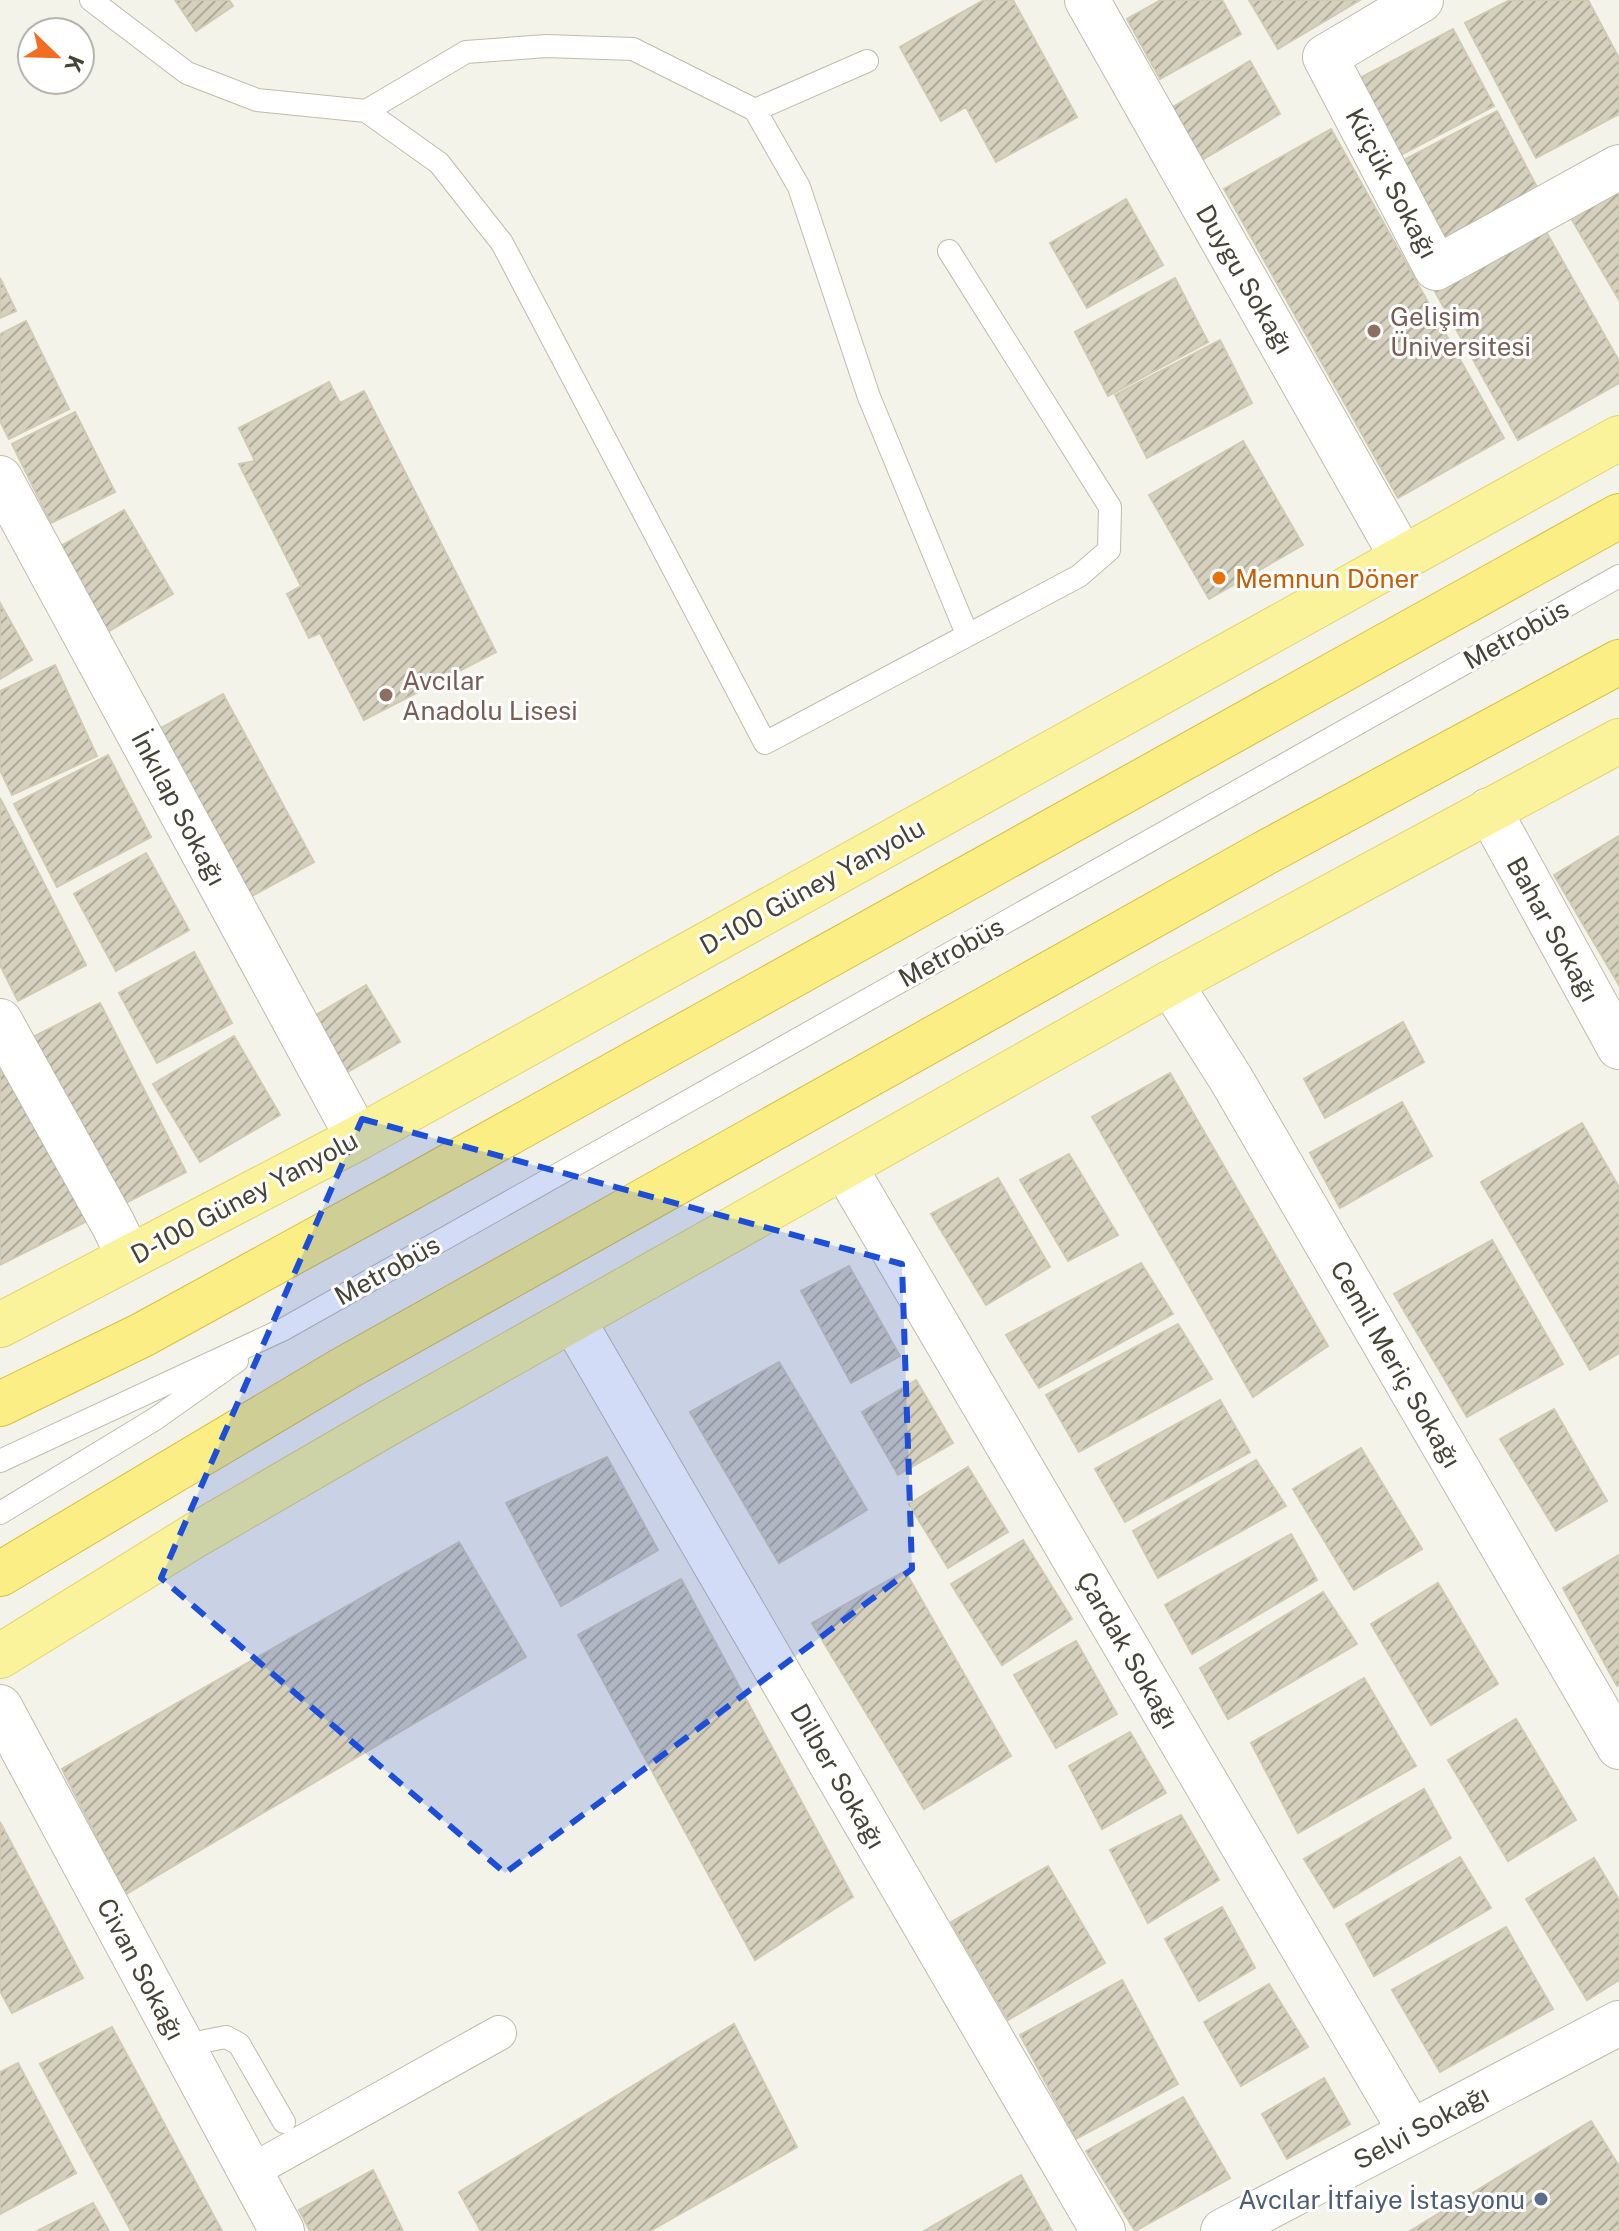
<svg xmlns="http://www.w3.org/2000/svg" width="1619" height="2231" font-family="'Public Sans',sans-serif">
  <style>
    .building { fill: url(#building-hatch); stroke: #d0cab2; stroke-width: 2 }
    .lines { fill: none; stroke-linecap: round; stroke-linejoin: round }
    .service-casing { stroke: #bfbcac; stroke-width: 24 }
    .pedestrian-casing { stroke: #bfbcac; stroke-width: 36 }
    .minor-casing { stroke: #bfbcac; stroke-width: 46 }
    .tertiary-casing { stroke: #bfbcac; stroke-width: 46 }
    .primary-casing { stroke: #e0d56b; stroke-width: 46 }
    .trunk-casing { stroke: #d8c03e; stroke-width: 46 }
    .service { stroke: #fff; stroke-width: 22 }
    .pedestrian { stroke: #fff; stroke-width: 34 }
    .minor { stroke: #fff; stroke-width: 44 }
    .tertiary { stroke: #fff; stroke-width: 44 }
    .primary { stroke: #fbf39b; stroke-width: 44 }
    .trunk { stroke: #faee85; stroke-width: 44 }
    .marked { fill: #1d4ed8; fill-opacity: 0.2; stroke: #1d4ed8; stroke-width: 6; stroke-dasharray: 16 10; stroke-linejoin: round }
    .education-dot { fill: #8d6e63; stroke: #fff; stroke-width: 3 }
    .food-dot { fill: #e8710a; stroke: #fff; stroke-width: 3 }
    .service-dot { fill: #5c6f8a; stroke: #fff; stroke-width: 3 }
    .labels { text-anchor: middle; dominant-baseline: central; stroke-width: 6; stroke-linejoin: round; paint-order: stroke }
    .street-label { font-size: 26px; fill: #474437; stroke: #fff }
    .education-label { font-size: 26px; fill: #785e54; stroke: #fff; text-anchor: start }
    .food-label { font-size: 26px; fill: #c56008; stroke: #fff; text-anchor: start }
    .service-label { font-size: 26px; fill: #4e5e75; stroke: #fff; text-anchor: end }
  </style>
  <defs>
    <pattern id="building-hatch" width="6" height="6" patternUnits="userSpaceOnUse" patternTransform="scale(2)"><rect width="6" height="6" fill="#d5d1be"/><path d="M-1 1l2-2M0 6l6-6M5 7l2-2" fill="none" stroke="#afab9b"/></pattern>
  </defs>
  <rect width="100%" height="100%" fill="#f4f3e9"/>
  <path class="building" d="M175,0H229L233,6L196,31Z
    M984,0H1013L1077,117L996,162L966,107L941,121L900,47Z
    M1161,0H1222L1241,34L1160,79L1127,19Z
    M1249,0H1360L1278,49Z
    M1510,0H1588L1619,58V114L1536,158L1465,23Z
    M1453,29L1494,106L1401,155L1360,78Z
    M1250,61L1280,114L1197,163L1166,111Z
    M1497,111L1538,189L1445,238L1404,160Z
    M1331,129L1504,438L1398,498L1224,189Z
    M1619,183V300L1568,213Z
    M1126,199L1163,265L1087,308L1050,243Z
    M1544,228L1619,361V383L1518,440L1434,290Z
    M0,278L16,311L0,318Z
    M1175,278L1208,342L1108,396L1075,332Z
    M26,321L69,409L9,439L0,421V334Z
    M1220,340L1252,403L1147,458L1115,395Z
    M329,382L340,403L364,391L496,652L364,720L320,633L309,638L287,594L301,586L239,464L255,461L239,428Z
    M75,412L115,492L51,523L12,444Z
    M1243,441L1303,545L1209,599L1149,495Z
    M124,510L173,594L99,637L50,552Z
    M0,603L32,660L0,679Z
    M55,665L97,756L12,795L0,770V691Z
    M223,694L314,862L243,901L152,733Z
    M108,755L151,837L57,887L14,804Z
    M0,798L86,965L18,1001L0,965Z
    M1619,836V985L1554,875Z
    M146,853L189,930L116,971L74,894Z
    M194,952L232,1023L157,1063L119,993Z
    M366,985L400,1042L339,1077L306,1021Z
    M100,1003L186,1172L116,1208L29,1039Z
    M1403,1022L1424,1062L1325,1118L1304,1079Z
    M234,1036L280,1115L200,1162L153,1084Z
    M0,1065L91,1219L0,1265Z
    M1170,1073L1328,1346L1253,1397L1092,1117Z
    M1402,1102L1432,1156L1340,1208L1310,1153Z
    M1582,1123L1619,1187V1353L1590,1370L1481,1182Z
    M1069,1154L1118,1235L1068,1261L1020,1180Z
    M998,1178L1050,1267L986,1305L931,1214Z
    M1492,1240L1563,1364L1467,1417L1394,1294Z
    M1141,1263L1173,1314L1039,1388L1006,1335Z
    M849,1266L900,1356L851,1383L801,1291Z
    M1178,1324L1212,1379L1079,1452L1046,1395Z
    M779,1362L867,1510L779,1563L690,1412Z
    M916,1380L953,1443L898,1475L862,1412Z
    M1220,1400L1250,1452L1125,1522L1095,1469Z
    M1554,1409L1607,1501L1556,1531L1500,1439Z
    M1361,1448L1422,1549L1354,1590L1293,1489Z
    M607,1457L658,1550L561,1606L506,1503Z
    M1256,1460L1286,1506L1158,1578L1133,1531Z
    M968,1467L1008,1532L948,1568L909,1504Z
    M1291,1534L1317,1580L1192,1654L1165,1605Z
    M1023,1540L1072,1619L1002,1665L951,1584Z
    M459,1542L526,1657L126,1894L62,1769Z
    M1619,1555V1685L1617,1686L1563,1588Z
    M905,1571L1011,1756L924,1809L812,1623Z
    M681,1579L853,1897L755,1960L578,1635Z
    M1438,1583L1498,1684L1431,1725L1371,1624Z
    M1323,1592L1357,1644L1228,1719L1200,1668Z
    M1076,1641L1117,1714L1056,1748L1014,1675Z
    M1364,1678L1416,1766L1298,1833L1251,1743Z
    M1516,1719L1576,1820L1508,1861L1448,1760Z
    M1130,1732L1166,1793L1102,1829L1069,1766Z
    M1424,1789L1451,1838L1334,1908L1304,1859Z
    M1181,1815L1219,1880L1148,1923L1110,1850Z
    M0,1822L83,1978L12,2013L0,1991Z
    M1460,1857L1491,1908L1374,1976L1346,1924Z
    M1594,1858L1619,1900V1980L1587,2000L1526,1899Z
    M1048,1866L1105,1963L1008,2020L951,1922Z
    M1222,1907L1255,1968L1199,2001L1165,1939Z
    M1506,1927L1553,2009L1440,2072L1392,1990Z
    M1122,1980L1178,2084L1076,2139L1020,2035Z
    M1269,1984L1308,2047L1241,2086L1204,2022Z
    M734,2024L797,2147L650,2231H481L459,2192Z
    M112,2027L222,2231H131L40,2064Z
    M18,2063L76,2173L0,2214V2072Z
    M1324,2078L1350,2124L1287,2159L1262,2114Z
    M1183,2097L1230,2178L1135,2231L1086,2151Z
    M1591,2121L1619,2166V2231H1410Z
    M373,2170L403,2231H310L299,2210Z
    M1021,2175L1052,2231H924Z
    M93,2203L109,2231H37Z"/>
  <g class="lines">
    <defs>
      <path id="service" d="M91,0L187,73L257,100L366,111L439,163L502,243L765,743L1079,576L1109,550L1110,507L949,251
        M755,110L867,61
        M366,111L466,52L546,46L633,49L755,110L799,187L869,397L967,634
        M0,1461L284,1329L1619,576
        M0,1513L155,1419L237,1361
        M185,2052L205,2041L226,2037L239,2044L284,2122"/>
      <path id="pedestrian" d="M250,2172L499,2033"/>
      <path id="minor" d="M1087,0L1403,559
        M1421,0L1325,57L1436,268L1619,167
        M0,478L358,1138
        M1489,810L1619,1047
        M1170,983L1231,1079L1619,1747
        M0,1021L113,1224L129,1257
        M845,1168L1411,2132
        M573,1320L1103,2231
        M0,1707L282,2231"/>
      <path id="tertiary" d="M1223,2231L1619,2023"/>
      <path id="primary" d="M0,1325L358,1138L1619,438
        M0,1656L194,1536L392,1421L1170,983L1619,741"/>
      <path id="trunk" d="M0,1404L142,1335L392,1198L1619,516
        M0,1574L342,1370L1263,854L1619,662"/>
    </defs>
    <use href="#service" class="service-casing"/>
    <use href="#pedestrian" class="pedestrian-casing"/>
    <use href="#minor" class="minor-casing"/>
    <use href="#tertiary" class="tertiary-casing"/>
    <use href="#primary" class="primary-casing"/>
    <use href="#trunk" class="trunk-casing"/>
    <use href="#service" class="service"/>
    <use href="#pedestrian" class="pedestrian"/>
    <use href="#minor" class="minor"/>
    <use href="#tertiary" class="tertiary"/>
    <use href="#primary" class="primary"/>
    <use href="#trunk" class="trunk"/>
  </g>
  <path class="marked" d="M362,1119L902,1264L912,1569L505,1873L161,1578Z"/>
  <g class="education-dot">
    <circle cx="1374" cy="331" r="8"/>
    <circle cx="386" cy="695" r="8"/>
  </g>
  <circle class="food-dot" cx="1219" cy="578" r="8"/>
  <circle class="service-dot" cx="1541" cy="2199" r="8"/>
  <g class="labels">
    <g class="street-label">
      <text transform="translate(1392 183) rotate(62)">Küçük Sokağı</text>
      <text transform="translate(1245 279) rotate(60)">Duygu Sokağı</text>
      <text transform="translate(1516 634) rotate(-29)">Metrobüs</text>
      <text transform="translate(179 808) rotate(62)">İnkılap Sokağı</text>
      <text transform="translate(812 886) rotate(-29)">D-100 Güney Yanyolu</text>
      <text transform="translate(1553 929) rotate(61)">Bahar Sokağı</text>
      <text transform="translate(951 952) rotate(-29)">Metrobüs</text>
      <text transform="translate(244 1197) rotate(-28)">D-100 Güney Yanyolu</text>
      <text transform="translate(387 1270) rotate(-29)">Metrobüs</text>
      <text transform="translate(1396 1364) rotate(60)">Cemil Meriç Sokağı</text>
      <text transform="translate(1128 1650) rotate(60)">Çardak Sokağı</text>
      <text transform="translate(838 1776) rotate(60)">Dilber Sokağı</text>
      <text transform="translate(141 1969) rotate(62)">Civan Sokağı</text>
      <text transform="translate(1421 2127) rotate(-28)">Selvi Sokağı</text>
    </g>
    <g class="education-label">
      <text x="1390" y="316">Gelişim<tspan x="1390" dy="30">Üniversitesi</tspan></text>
      <text x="402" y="680">Avcılar<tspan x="402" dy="30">Anadolu Lisesi</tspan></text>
    </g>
    <g class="food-label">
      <text x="1235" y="578">Memnun Döner</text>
    </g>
    <g class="service-label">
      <text x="1525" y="2199">Avcılar İtfaiye İstasyonu</text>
    </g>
  </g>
  <g transform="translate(56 56) rotate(113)"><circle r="38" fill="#ffffff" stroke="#b5b4af" stroke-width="2"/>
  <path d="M0-6L14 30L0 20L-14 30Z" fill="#f26c21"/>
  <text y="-12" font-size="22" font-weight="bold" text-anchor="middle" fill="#474437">K</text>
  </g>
</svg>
